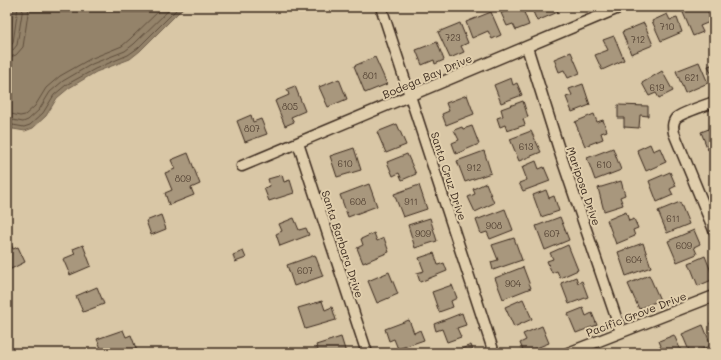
<svg xmlns="http://www.w3.org/2000/svg" width="721" height="360" font-family="Mali,sans-serif">
  <style>
    .water { fill: #94836a; stroke: #705f4c }
    .lines { fill: none; stroke-linecap: round; stroke-linejoin: round }
    .shore { stroke: #5f4e3c; stroke-width: 1 }
    .building { fill: #a8977d; stroke: #3b2a1e }
    .minor-casing { stroke: #3b2a1e; stroke-width: 13 }
    .minor { stroke: #e0ceac; stroke-width: 10 }
    .labels { text-anchor: middle; dominant-baseline: central; stroke-width: 4; stroke-linejoin: round; paint-order: stroke }
    .number-label { font-size: 9px; fill: #564536 }
    .street-label { font-size: 11px; fill: #3b2a1e; stroke: #e0ceac }
  </style>
  <rect width="100%" height="100%" fill="#d9c7a6"/>
  <filter id="ink" filterUnits="userSpaceOnUse"><feTurbulence type="fractalNoise" baseFrequency=".025" numOctaves="2"/><feDisplacementMap in="SourceGraphic" scale="8" xChannelSelector="R" yChannelSelector="G"/><feConvolveMatrix kernelMatrix="1 2 1 2 8 2 1 2 1" color-interpolation-filters="sRGB"/></filter>
  <g filter="url(#ink)">
    <path class="water" d="M14,7H184L140,51L130,59L96,72L69,88L57,98L46,116L33,128L25,131L7,128V50Z"/>
    <g class="lines">
      <path class="shore" d="M7,46H10L13,43L18,7
        M7,52L13,50L17,45L23,7
        M7,58L16,55L23,47L29,7
        M7,113L20,116L25,115L35,106L46,88L60,76L90,59L122,46L130,39L163,7
        M7,119L23,122L28,120L39,110L50,92L63,81L92,64L125,51L134,44L172,7
        M7,124L24,127L30,125L43,113L54,95L66,85L95,69L128,55L138,48L179,7"/>
    </g>
    <path class="building" d="M516,7H522L529,25L516,30L513,24L507,26L501,13Z
      M531,7H556L558,12L537,21Z
      M684,7H706L712,21L700,26L703,32L693,36L681,8Z
      M491,12L501,35L492,39L488,31L472,38L466,22Z
      M667,14L670,20L677,18L682,32L661,41L652,21Z
      M460,23L468,43L461,46L464,52L450,58L438,32Z
      M644,23L653,45L631,54L622,32Z
      M614,36L624,60L602,70L595,55L608,50L603,40Z
      M437,42L444,60L435,64L434,60L422,65L416,50Z
      M571,52L580,73L568,78L564,70L559,72L554,59Z
      M375,57L387,84L365,93L354,66Z
      M699,62L708,83L685,93L676,71Z
      M714,64V79L708,66Z
      M662,71L673,91L659,98L656,93L649,96L642,83Z
      M511,78L513,85L517,83L522,95L501,103L494,85Z
      M339,79L347,99L328,107L319,87Z
      M583,84L590,105L572,112L566,97L572,95L569,89Z
      M295,86L305,111L291,117L294,122L285,126L275,101L289,95L287,89Z
      M467,95L474,114L446,125L442,114L449,111L446,103Z
      M523,101L528,117L523,119L525,125L507,131L505,125L500,127L497,118L503,116L501,109Z
      M618,105L648,106V116L640,115L639,128L624,127V118H618Z
      M594,114L597,122L603,120L607,131L601,133L603,139L585,146L575,122Z
      M251,115L253,122L261,119L267,134L245,142L237,121Z
      M397,124L406,145L386,153L377,132Z
      M472,126L479,144L456,154L452,143L459,140L454,130L462,127L463,129Z
      M714,127V147L708,150L701,132Z
      M531,131L541,152L519,161L510,139Z
      M650,144L653,151L660,148L666,162L646,171L637,150Z
      M354,148L361,170L337,177L330,156Z
      M613,148L621,170L595,180L587,158Z
      M484,151L491,173L465,182L457,161Z
      M188,153L200,184L191,188L194,195L169,205L165,193L172,190L165,173L175,169L171,160Z
      M407,154L416,174L402,180L399,173L393,176L387,162Z
      M536,161L539,169L544,167L550,181L523,191L519,183L527,180L522,167Z
      M670,172L676,186L670,189L673,195L657,202L649,181Z
      M282,175L284,182L290,180L294,193L269,201L264,188L270,186L268,179Z
      M621,181L625,195L620,197L623,205L604,211L598,188Z
      M486,183L494,203L475,212L468,197L475,194L473,189Z
      M369,184L377,206L348,217L340,195Z
      M419,185L427,209L403,217L394,194Z
      M546,190L549,198L554,196L559,211L541,217L533,195Z
      M680,202L689,224L667,233L658,211Z
      M505,209L513,230L490,239L487,232L481,234L476,220Z
      M626,212L629,221L634,219L638,228L633,230L635,236L616,244L607,220Z
      M161,215L166,229L151,235L146,221Z
      M560,217L569,240L545,250L536,226Z
      M294,218L299,230L306,228L309,235L280,246L276,234L282,231L279,224Z
      M430,218L437,241L415,248L408,225Z
      M694,230L700,244L694,247L697,254L677,262L668,241Z
      M374,233L377,241L384,238L389,252L363,263L357,248L363,245L361,239Z
      M514,238L522,260L493,270L491,262L498,260L492,245Z
      M9,239L13,249L18,247L25,262L7,271V240Z
      M643,243L651,267L626,276L618,252Z
      M83,245L91,266L70,275L63,259L75,254L73,249Z
      M568,245L578,270L560,278L557,271L552,273L547,261L553,259L550,253Z
      M243,251L246,258L235,262L233,255Z
      M434,253L438,265L444,263L447,271L420,282L417,273L424,271L419,258Z
      M315,255L323,276L294,286L287,265Z
      M705,256L714,279L698,286L689,263Z
      M523,267L531,288L503,299L495,278Z
      M389,272L398,294L377,303L368,281Z
      M649,275L660,300L639,309L628,284Z
      M576,277L578,283L582,281L588,297L569,304L561,283Z
      M452,285L457,298L451,301L453,307L439,312L432,292Z
      M97,287L104,304L83,312L76,296Z
      M523,299L532,319L514,327L505,307Z
      M322,301L325,310L332,307L336,320L305,329L298,308Z
      M583,308L586,316L592,313L597,325L576,333L568,314Z
      M462,313L466,325L457,328L461,337L447,342L442,329L436,331L434,324Z
      M409,320L414,333L420,330L424,340L398,349L394,339L389,341L385,329Z
      M714,322V333L710,323Z
      M703,325L711,345L694,353H690L682,334Z
      M542,326L549,343L524,353L520,343L526,340L523,334Z
      M123,330L126,337L131,335L137,351L133,353H103L97,339Z
      M674,335L682,353H656L655,349L661,346L659,341Z
      M341,337L346,353H319L316,345Z
      M471,345L474,353H451Z
      M642,348L644,353H631Z"/>
    <g class="lines">
      <defs>
        <path id="minor" d="M381,7L494,353
          M527,47L562,159L621,332
          M714,102C706,105 681,113 676,118C672,123 673,128 674,133L714,230
          M298,143L367,353
          M242,166L621,7
          M568,353L714,296"/>
      </defs>
      <use href="#minor" class="minor-casing"/>
      <use href="#minor" class="minor"/>
    </g>
  </g>
  <g class="labels">
    <g class="number-label">
      <text x="667" y="26">710</text>
      <text x="453" y="37">723</text>
      <text x="638" y="39">712</text>
      <text x="370" y="75">801</text>
      <text x="692" y="77">621</text>
      <text x="657" y="87">619</text>
      <text x="290" y="106">805</text>
      <text x="252" y="128">807</text>
      <text x="526" y="146">613</text>
      <text x="345" y="163">610</text>
      <text x="604" y="164">610</text>
      <text x="474" y="167">912</text>
      <text x="183" y="178">809</text>
      <text x="358" y="201">608</text>
      <text x="411" y="201">911</text>
      <text x="673" y="218">611</text>
      <text x="494" y="225">908</text>
      <text x="423" y="233">909</text>
      <text x="552" y="233">607</text>
      <text x="684" y="245">609</text>
      <text x="634" y="259">604</text>
      <text x="305" y="270">607</text>
      <text x="513" y="283">904</text>
    </g>
    <g class="street-label">
      <text transform="translate(427 76) rotate(-23)">Bodega Bay Drive</text>
      <text transform="translate(449 176) rotate(72)">Santa Cruz Drive</text>
      <text transform="translate(584 186) rotate(71)">Mariposa Drive</text>
      <text transform="translate(343 244) rotate(72)">Santa Barbara Drive</text>
      <text transform="translate(636 314) rotate(-21)">Pacific Grove Drive</text>
    </g>
  </g>
  <rect width="721" height="360" fill="none" stroke="#e0ceac" stroke-width="24"/>
  <rect x="12" y="12" width="697" height="336" fill="none" stroke="#3b2a1e" stroke-width="1.5" filter="url(#ink)"/>
</svg>
